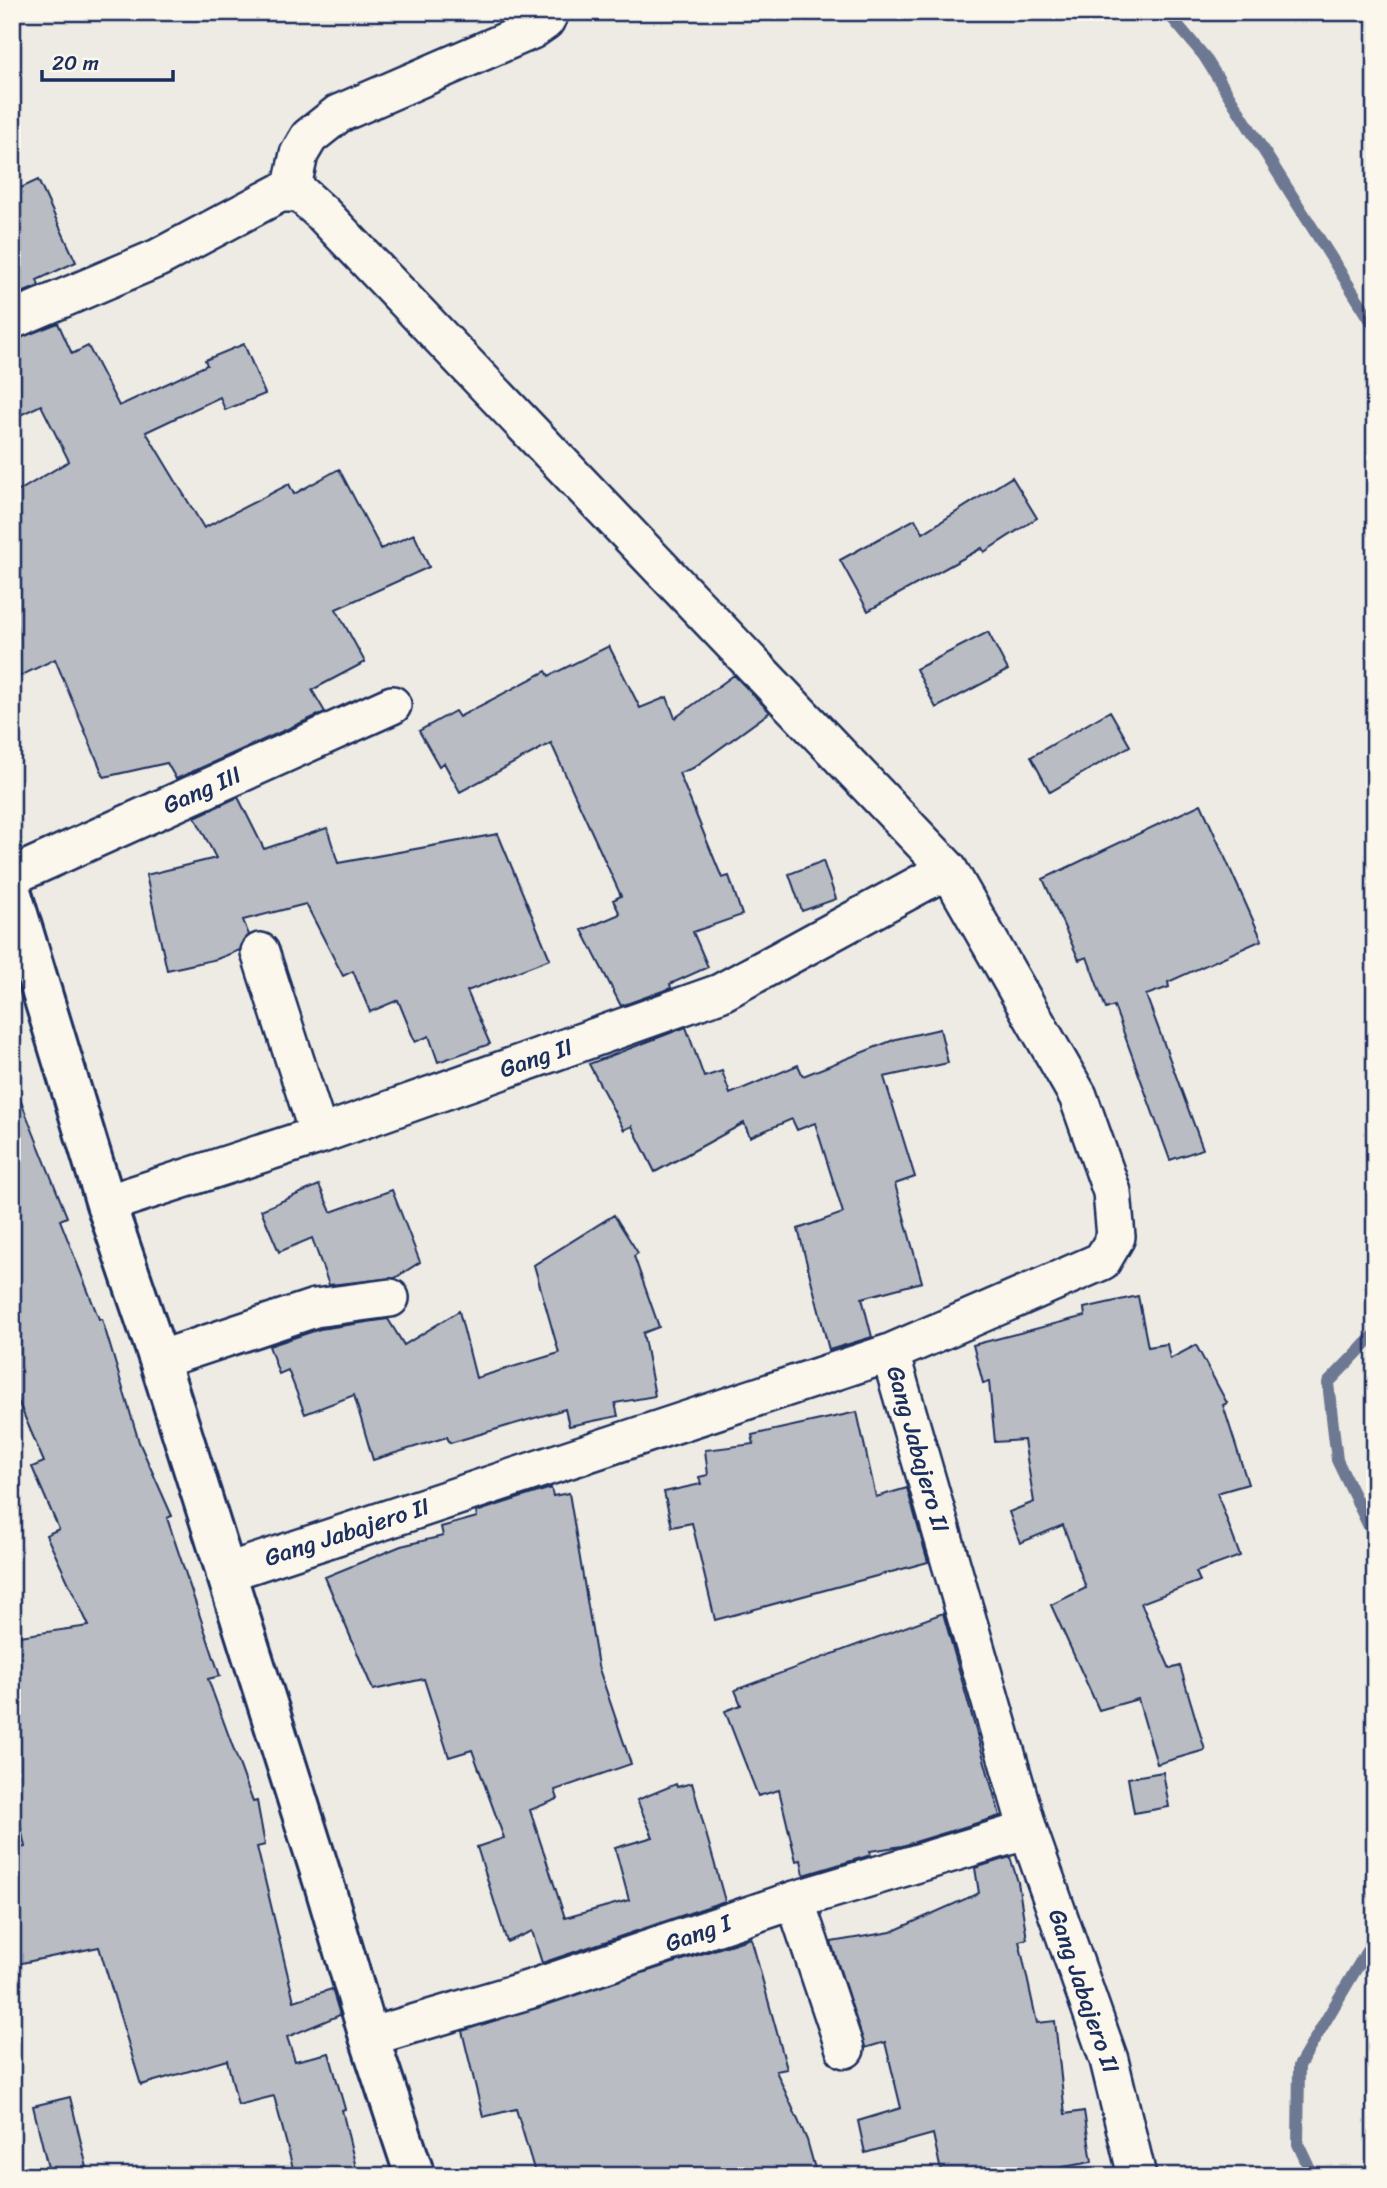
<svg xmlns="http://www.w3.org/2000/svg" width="1387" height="2188" font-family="Sriracha,sans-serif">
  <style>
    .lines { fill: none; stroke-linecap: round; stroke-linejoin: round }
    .stream { stroke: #6d7892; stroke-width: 12 }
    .building { fill: #b9bcc3; stroke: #1b2f5e; stroke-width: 2 }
    .minor-casing { stroke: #1b2f5e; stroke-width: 42 }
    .tertiary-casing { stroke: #1b2f5e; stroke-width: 44 }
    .minor { stroke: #fbf7ec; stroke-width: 37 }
    .tertiary { stroke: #fbf7ec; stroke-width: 38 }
    .labels { text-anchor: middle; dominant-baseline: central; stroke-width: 5; stroke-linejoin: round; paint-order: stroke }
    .street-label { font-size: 24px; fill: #1b2f5e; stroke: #fbf7ec }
  </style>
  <rect width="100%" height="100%" fill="#eeebe4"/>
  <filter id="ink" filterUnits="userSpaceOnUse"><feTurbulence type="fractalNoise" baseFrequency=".0143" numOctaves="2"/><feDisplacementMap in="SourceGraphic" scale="14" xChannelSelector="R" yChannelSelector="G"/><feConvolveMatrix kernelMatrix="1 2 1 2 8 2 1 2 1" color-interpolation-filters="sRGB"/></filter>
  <g filter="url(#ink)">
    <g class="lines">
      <path class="stream" d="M1167,12L1204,56L1375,327
        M1375,1334L1328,1383L1337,1460L1375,1539
        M1313,2176L1298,2144L1299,2066L1375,1937"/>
    </g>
    <path class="building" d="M38,180L76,262L37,280L39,286L12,297V192Z
      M58,323L72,354L88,346L119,406L207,365L205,360L244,344L265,394L225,410L220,397L146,432L204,528L289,484L294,494L339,469L381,549L414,534L429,567L336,609L365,662L312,690L325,712L176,779L167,763L104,777L55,659L12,680V495L69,461L41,405L12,419V341Z
      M1012,477L1037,518L984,552L982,548L868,611L840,560L915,519L923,533Z
      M988,632L1008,670L936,708L916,669Z
      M609,646L640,708L667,697L675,718L734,675L770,712L693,768L679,773L722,878L729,876L742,915L693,932L708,967L670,984L671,988L621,1006L582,930L620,914L613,900L621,896L551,743L460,792L444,763L439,766L419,731L455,711L459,717L546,671L549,676Z
      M1110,711L1130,746L1050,792L1031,757Z
      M238,797L264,849L327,828L338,863L498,834L550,959L467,991L490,1044L438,1062L429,1036L415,1042L398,1000L370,1012L353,971L343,976L306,904L243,920L249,935L240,950L217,959L167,970L146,875L216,858L195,817Z
      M1201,804L1262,940L1168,982L1169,987L1146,995L1203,1149L1170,1160L1114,1006L1106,1009L1087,957L1079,960L1043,879Z
      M823,861L836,899L802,911L789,874Z
      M686,1027L704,1077L722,1071L730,1094L798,1065L803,1076L896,1039L940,1029L948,1063L884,1077L915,1177L895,1184L922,1282L862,1298L872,1337L829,1350L798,1229L843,1213L815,1123L797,1130L792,1119L750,1137L744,1123L655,1172L632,1126L624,1130L589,1064Z
      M14,1084L67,1217L60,1220L99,1319H102L139,1442L172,1516L167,1518L220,1676L208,1679L253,1802L257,1801L265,1845L257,1847L294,2001L332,1989L340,2015L287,2037L295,2061L329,2053L345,2109L342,2110L358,2176H295L274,2096L238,2105L227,2060L141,2085L99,1947L12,1965V1850L25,1847L12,1786V1637L89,1626L46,1535L59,1529L32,1467L44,1462L12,1387Z
      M319,1185L331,1212L392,1190L420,1262L395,1278L329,1285L312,1238L279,1252L261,1210Z
      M614,1215L638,1253L634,1256L659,1327L643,1333L655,1396L615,1403L618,1416L569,1426L565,1409L450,1443L447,1437L373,1460L354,1395L305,1414L288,1370L279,1374L269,1346L320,1329L388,1319L404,1345L459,1311L476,1378L559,1353L534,1265Z
      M1138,1296L1148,1347L1167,1344L1170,1359L1196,1345L1227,1403L1223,1405L1248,1484L1217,1493L1240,1556L1196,1572L1200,1581L1141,1603L1170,1669L1180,1666L1205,1750L1157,1764L1138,1699L1099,1710L1051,1605L1086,1588L1063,1525L1020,1543L1009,1512L1034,1502L1024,1440L995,1442L989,1382L983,1383L973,1345L1085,1316L1084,1308Z
      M857,1412L876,1497L907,1488L928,1562L715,1620L692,1523L672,1527L664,1492L701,1484L699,1477L708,1475L705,1450L754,1444L752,1435Z
      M551,1488L553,1496L569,1493L598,1666L631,1764L555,1790L558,1799L530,1810L565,1918L629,1900L615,1848L653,1837L637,1800L676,1784L677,1787L692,1783L725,1901L542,1963L532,1931L507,1942L477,1847L504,1838L472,1750L449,1757L424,1679L373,1690L325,1577L401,1546L443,1536L441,1527L477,1517L476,1512Z
      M943,1613L1000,1816L902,1846L870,1851L871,1855L804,1875L801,1860L796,1861L779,1790L758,1796L725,1711L741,1705L735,1690Z
      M1163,1772L1169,1807L1134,1813L1128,1778Z
      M1010,1857L1018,1882L1027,1939L1019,1941L1037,2023L1055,2021L1065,2114L1084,2111L1092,2162L1040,2171V2167L998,2176H942L933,2134L865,2153L858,2121L901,2108L885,2042L865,2048L831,1942L891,1932L979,1893L975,1868Z
      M751,1938L787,2069L776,2071L807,2140L817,2176H536L516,2109L483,2117L462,2031Z
      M70,2097L89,2176H50L33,2106Z"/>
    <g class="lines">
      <defs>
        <path id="minor" d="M291,191L299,154L309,137L338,114L532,30L545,21L550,12
          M12,320L158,258L280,193H300L323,214L948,869L1078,1096L1112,1192L1116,1237L1102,1261L890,1353
          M12,876L392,705
          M260,952L319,1135
          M106,1204L319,1135L720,993L948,869
          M159,1360L315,1308L390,1298
          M225,1573L890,1353L1028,1830L1109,2060L1137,2176
          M795,1900L845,2049
          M369,2037L531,1989L795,1900L1028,1830"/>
        <path id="tertiary" d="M12,894L106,1204L159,1360L324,1884L369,2037L415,2176"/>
      </defs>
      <use href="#minor" class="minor-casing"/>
      <use href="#tertiary" class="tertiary-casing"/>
      <use href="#minor" class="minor"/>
      <use href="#tertiary" class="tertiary"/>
    </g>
  </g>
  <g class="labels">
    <g class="street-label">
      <text transform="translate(202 790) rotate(-24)">Gang III</text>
      <text transform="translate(536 1058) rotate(-19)">Gang II</text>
      <text transform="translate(918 1449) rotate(74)">Gang Jabajero II</text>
      <text transform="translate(347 1532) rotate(-18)">Gang Jabajero II</text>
      <text transform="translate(698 1933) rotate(-20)">Gang I</text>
      <text transform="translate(1084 1991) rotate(71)">Gang Jabajero II</text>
    </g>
  </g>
  <rect width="1387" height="2188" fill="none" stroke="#fbf7ec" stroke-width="42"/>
  <rect x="21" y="21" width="1345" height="2146" fill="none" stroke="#1b2f5e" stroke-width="2.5" filter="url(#ink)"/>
  <path d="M42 70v10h131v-10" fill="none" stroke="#1b2f5e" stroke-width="3.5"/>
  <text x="52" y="70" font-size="21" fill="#1b2f5e" stroke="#fbf7ec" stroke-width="5" paint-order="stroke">20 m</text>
</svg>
